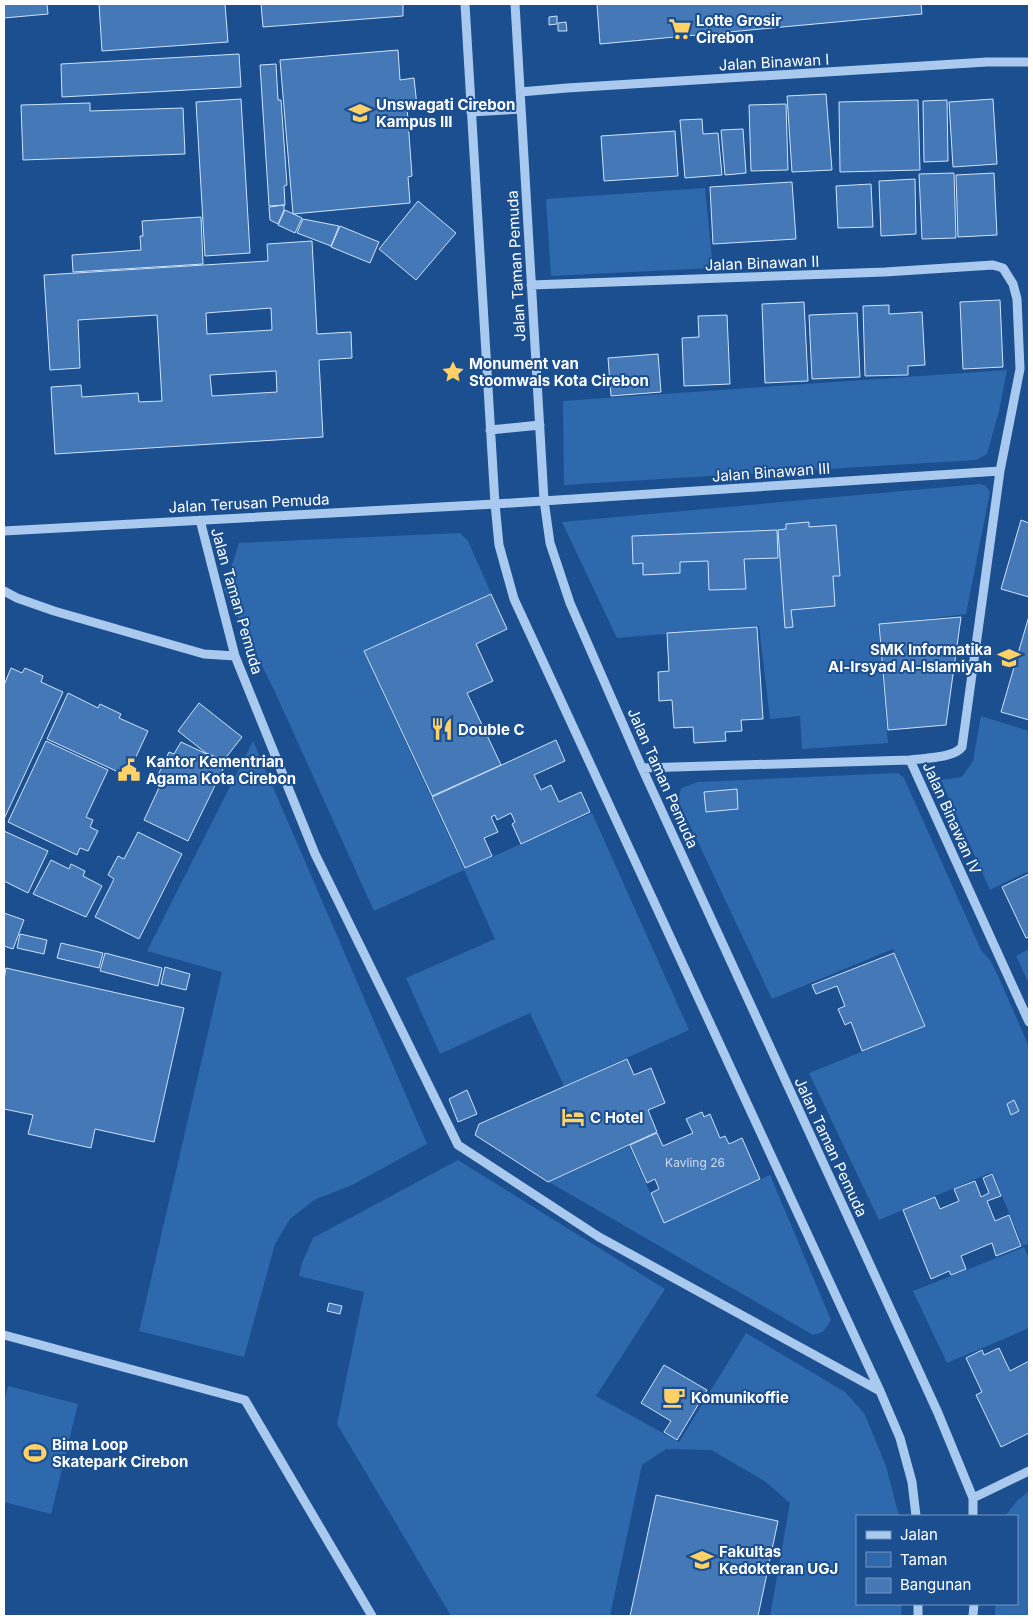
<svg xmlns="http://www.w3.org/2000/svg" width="1033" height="1620" font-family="Inter,sans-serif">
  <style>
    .green { fill: #2e69ad }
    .building { fill: #4478b7; stroke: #cfe3fa; fill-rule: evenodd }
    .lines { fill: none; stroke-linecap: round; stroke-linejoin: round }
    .minor { stroke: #a9c9ee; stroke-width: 9 }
    .labels { text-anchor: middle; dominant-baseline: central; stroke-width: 4; stroke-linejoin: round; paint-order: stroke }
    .number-label { font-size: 12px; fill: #d0dded }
    .poi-label { font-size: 15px; font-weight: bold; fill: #fff; stroke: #1b4f8f; text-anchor: start }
    .street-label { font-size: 15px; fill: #fff; stroke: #1b4f8f }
  </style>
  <rect width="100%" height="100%" fill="#1b4f8f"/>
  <path class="green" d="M705,188L713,268L551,276L546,199Z
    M1007,370L999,411L987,454L976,460L564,485L563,401Z
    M980,484L986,486L990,492L966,614L878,625L888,743L802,749L800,716L770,719L759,626L617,638L562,522Z
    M460,533L468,541L491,593L364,652L464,869L592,813L689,1030L564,1086L530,1013L440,1054L406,978L495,939L464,870L374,911L275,692L224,590L239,543Z
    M981,716L1029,731V871L990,890L941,780L962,777L973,761Z
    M253,741L427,1144L352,1185L314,1200L290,1219L275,1244L244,1357L139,1331L222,972L147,951Z
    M898,773L904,778L981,950L990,960L999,978L1029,1047V1243L1023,1246L992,1172L879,1220L809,1073L926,1026L893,949L772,999L678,800L681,788L698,782Z
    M1029,949V984L1016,956Z
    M629,1146L664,1223L770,1175L831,1320L823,1332L813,1335L549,1182Z
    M458,1160L665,1289L596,1396L679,1442L746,1333L845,1392L864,1413L886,1466L899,1516H857V1604H902L901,1616H770L790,1503L766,1482L711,1450L666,1449L642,1465L610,1616H451L337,1424L364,1292L299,1276L302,1263L313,1238Z
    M1024,1247L1029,1259V1328L947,1363L913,1291Z
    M8,1386L78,1404L51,1514L4,1502V1402Z
    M1029,1491V1616H995V1604H1017V1516H1005L1017,1501Z"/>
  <path class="building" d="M4,4H47L48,14L4,18Z
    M99,4H225L228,42L102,51Z
    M261,4H403V16L263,27Z
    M597,4H921L922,14L600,44Z
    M557,16V24L549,25V17Z
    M566,22L567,31H558V23Z
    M398,50L400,80L414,78L417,106L407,107L412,176L408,177L410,203L293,214L280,60Z
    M239,54L241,87L62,97L61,64Z
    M276,64L278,100H281L287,185L284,186L285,205L269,206L260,65Z
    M826,94L832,170L792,172L787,96Z
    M241,99L250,253L205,256L196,102Z
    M993,99L997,164L953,167L949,102Z
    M918,100L920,170L840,172L839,102Z
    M947,100L948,161L924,162L923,101Z
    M90,103V111L183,108L185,154L23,160L21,105Z
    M786,104L788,170L751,171L749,105Z
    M702,119L703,134L718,133L722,175L685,178L680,120Z
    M743,129L746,173L725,175L721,130Z
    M675,131L678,176L604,181L601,136Z
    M954,173L956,238L922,239L919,174Z
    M994,173L997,235L958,237L956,175Z
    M915,179L916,234L881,236L879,181Z
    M792,182L796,239L713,244L710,187Z
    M871,184L873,227L838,228L836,186Z
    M418,201L456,233L416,280L379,249Z
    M284,205V210L278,224L270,220L269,207Z
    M285,210L302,218L295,233L278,225Z
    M201,217L203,264L73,272L72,255L141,250L140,236H143L142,221Z
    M303,219L339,226L331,246L297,233Z
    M340,226L379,242L370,263L331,247Z
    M312,241L317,334L351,332L352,358L319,360L323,437L55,454L51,387L81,385L82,397L138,393L139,402L162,401L157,315L78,320L80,368L50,370L44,275L268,261L267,244ZM271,308L272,330L207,334L206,313ZM276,371L277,392L212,396L210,375Z
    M1000,300L1003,367L963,369L960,302Z
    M804,302L808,381L765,383L762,304Z
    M889,305V314L922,312L925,365L908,366V375L865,376L863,306Z
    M857,313L860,377L812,379L809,315Z
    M727,315L730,384L684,386L682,338L699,337L698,316Z
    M658,354L661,392L611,396L608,358Z
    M1021,520L1029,523V597L1001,589Z
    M809,522V527L836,525L840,576H833L835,606L791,610L793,627L785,628L778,530L786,529V524Z
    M777,530L778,558L744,559L746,589L709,590L708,561L680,562V573L643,575V563L633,564L632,536Z
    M491,594L507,629L476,644L493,681L467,693L501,765L432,796L364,651Z
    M1029,616V720L1001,712Z
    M961,617L946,725L888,730L879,624Z
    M757,627L763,719L741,720L742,731L725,732L726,741L694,743L693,727L674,728L672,700L659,701L658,672L669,671L667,633Z
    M11,668L22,673L25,668L43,676L41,682L63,692L4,819V685Z
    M68,693L98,708L100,704L121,714L119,718L148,731L127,776L47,739Z
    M199,703L242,737L224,760L206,753L178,731Z
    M556,740L565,761L534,775L541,790L551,785L559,802L581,792L590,812L521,844L512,824L515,822L511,813L497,820L495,815L491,817L498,832L484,838L492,856L465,868L432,797Z
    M46,741L108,770L86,817L93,820L90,827L98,831L88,851L80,848L77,855L8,822Z
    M181,742L226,763L188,841L144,820L164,777L158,775L169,752L174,754Z
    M737,789L738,809L706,812L704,792Z
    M4,831L48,851L28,893L4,881Z
    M138,832L182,854L139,939L95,917L114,879L108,875L118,856L124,859Z
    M51,860L69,869L71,864L85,871L83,876L102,886L86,917L33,894Z
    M1029,874V937L1026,938L1002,887Z
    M4,913L24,920L13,949L4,946Z
    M20,934L47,940L44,954L17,948Z
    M61,943L103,953L99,968L57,958Z
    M105,953L162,968L158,986L100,971Z
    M894,953L925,1026L862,1051L851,1022L845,1025L838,1009L845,1006L837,986L816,994L812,985Z
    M165,967L190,974L186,990L161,984Z
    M6,968L184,1008L154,1142L95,1129L91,1148L28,1134L33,1115L4,1109V980Z
    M627,1059L634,1075L651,1068L665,1103L648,1110L657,1132L548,1182L475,1135L479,1124Z
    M467,1090L477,1114L458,1122L449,1099Z
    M1014,1100L1019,1111L1011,1115L1007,1104Z
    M702,1112L704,1117L710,1114L720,1138L725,1136L729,1144L742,1138L760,1179L664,1223L651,1193L659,1189L655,1179L647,1183L630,1145L657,1133L663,1146L693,1133L686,1119Z
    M992,1174L1001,1196L987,1201L995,1221L1009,1215L1021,1246L996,1256L992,1243L961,1256L966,1269L951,1275L949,1271L931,1279L903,1210L935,1197L940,1209L959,1201L954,1189L975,1181L981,1197L989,1193L983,1178Z
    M329,1303L342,1306L340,1314L327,1311Z
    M999,1348L1010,1371L1029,1361V1433L1001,1447L976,1395L982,1392L966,1358L982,1350L984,1355Z
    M664,1365L707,1390L677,1440L664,1432L671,1421L641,1403Z
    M656,1495L778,1521L758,1616H630Z"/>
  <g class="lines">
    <path class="minor" d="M465,4L495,504L499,545L514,599L880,1391L900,1438L912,1482L916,1516
      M515,4L544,500L550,543L570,603L642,768L938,1413L973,1498V1516
      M520,92L567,88L987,62H1029
      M471,112L521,109
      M531,285L885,272L993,265L1003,268L1013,284L1017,299L1020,369L1000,471L962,747C954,758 925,758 910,760
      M490,430L540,425
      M200,520L235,656L315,854L458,1145L599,1237L880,1391
      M4,531L495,504L1000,471
      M4,591L17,598L54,611L204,654L235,656
      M642,768L910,760L1029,1022
      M4,1335L245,1400L372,1616
      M973,1498L1029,1471
      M918,1616V1604
      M973,1616L974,1604"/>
  </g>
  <defs>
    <symbol id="supermarket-bare" viewBox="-9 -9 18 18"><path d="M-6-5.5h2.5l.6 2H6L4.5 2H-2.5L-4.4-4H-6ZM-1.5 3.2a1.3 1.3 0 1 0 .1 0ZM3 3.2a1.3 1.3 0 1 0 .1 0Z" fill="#ffd166" stroke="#1b4f8f" stroke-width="2.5" paint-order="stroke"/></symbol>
    <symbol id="university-bare" viewBox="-9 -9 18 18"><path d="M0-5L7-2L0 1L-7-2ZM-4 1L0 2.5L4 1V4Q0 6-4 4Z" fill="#ffd166" stroke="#1b4f8f" stroke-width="2.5" paint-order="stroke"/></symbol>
    <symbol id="sight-bare" viewBox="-9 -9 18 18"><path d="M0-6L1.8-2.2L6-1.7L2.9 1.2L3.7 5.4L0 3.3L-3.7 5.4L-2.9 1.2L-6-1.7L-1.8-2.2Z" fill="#ffd166" stroke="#1b4f8f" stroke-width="2.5" paint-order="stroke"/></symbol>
    <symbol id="school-bare" viewBox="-9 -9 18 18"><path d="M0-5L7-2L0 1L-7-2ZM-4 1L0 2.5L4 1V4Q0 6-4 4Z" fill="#ffd166" stroke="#1b4f8f" stroke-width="2.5" paint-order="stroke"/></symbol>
    <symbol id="restaurant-bare" viewBox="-9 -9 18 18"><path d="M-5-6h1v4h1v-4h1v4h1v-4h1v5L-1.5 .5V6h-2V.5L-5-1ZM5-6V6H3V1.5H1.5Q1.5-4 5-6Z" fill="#ffd166" stroke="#1b4f8f" stroke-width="2.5" paint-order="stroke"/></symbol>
    <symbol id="civic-bare" viewBox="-9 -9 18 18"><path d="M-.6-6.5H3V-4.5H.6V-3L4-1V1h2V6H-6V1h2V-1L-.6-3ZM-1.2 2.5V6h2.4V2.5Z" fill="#ffd166" stroke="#1b4f8f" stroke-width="2.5" paint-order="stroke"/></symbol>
    <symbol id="hotel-bare" viewBox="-9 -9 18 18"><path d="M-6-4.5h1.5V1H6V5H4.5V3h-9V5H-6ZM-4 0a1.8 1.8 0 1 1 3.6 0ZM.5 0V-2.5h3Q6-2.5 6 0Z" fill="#ffd166" stroke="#1b4f8f" stroke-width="2.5" paint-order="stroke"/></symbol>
    <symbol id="cafe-bare" viewBox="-9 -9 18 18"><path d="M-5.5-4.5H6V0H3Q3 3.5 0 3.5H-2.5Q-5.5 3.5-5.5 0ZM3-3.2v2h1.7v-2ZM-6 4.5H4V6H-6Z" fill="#ffd166" stroke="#1b4f8f" stroke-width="2.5" paint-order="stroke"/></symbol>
    <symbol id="stadium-bare" viewBox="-9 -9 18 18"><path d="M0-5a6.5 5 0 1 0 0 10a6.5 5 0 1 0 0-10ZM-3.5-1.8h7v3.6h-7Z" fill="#ffd166" stroke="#1b4f8f" stroke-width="2.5" paint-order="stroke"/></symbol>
  </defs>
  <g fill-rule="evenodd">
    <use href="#supermarket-bare" x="664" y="13" width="32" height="32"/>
    <use href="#university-bare" x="344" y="97" width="32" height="32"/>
    <use href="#sight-bare" x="437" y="356" width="32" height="32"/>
    <use href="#school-bare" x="993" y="642" width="32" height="32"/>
    <use href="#restaurant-bare" x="426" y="713" width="32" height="32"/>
    <use href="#civic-bare" x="113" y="754" width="32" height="32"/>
    <use href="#hotel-bare" x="557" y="1101" width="32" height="32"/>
    <use href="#cafe-bare" x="658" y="1381" width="32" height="32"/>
    <use href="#stadium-bare" x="19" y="1437" width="32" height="32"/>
    <use href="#university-bare" x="686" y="1544" width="32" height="32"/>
  </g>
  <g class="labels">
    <g class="number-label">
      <text x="695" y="1162">Kavling 26</text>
    </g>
    <g class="poi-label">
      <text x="696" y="20">Lotte Grosir<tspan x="696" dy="17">Cirebon</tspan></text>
      <text x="376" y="104">Unswagati Cirebon<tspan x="376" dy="17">Kampus III</tspan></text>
      <text x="469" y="363">Monument van<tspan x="469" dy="17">Stoomwals Kota Cirebon</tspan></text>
      <text x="992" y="649" text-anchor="end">SMK Informatika<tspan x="992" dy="17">Al-Irsyad Al-Islamiyah</tspan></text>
      <text x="458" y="729">Double C</text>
      <text x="146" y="761">Kantor Kementrian<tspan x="146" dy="17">Agama Kota Cirebon</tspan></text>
      <text x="590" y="1117">C Hotel</text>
      <text x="691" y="1397">Komunikoffie</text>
      <text x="52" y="1444">Bima Loop<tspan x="52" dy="17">Skatepark Cirebon</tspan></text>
      <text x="719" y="1551">Fakultas<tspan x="719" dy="17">Kedokteran UGJ</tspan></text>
    </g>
    <g class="street-label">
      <text transform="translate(774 62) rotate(-3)">Jalan Binawan I</text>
      <text transform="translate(762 263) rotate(-2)">Jalan Binawan II</text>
      <text transform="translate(516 266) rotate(-93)">Jalan Taman Pemuda</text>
      <text transform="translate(771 472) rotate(-4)">Jalan Binawan III</text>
      <text transform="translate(249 503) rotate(-3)">Jalan Terusan Pemuda</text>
      <text transform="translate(237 601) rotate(74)">Jalan Taman Pemuda</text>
      <text transform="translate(663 778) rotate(66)">Jalan Taman Pemuda</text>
      <text transform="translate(952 818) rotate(66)">Jalan Binawan IV</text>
      <text transform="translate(831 1147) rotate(65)">Jalan Taman Pemuda</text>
    </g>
  </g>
  <rect width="1033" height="1620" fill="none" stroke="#ffffff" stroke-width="10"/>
  <rect x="856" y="1515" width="162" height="90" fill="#1b4f8f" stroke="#7695bc"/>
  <rect x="866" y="1531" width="25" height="8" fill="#a9c9ee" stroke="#7695bc"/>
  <text x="900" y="1540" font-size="15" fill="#ffffff">Jalan</text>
  <rect x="866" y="1552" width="25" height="15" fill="#2e69ad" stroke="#7695bc"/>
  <text x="900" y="1565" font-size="15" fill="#ffffff">Taman</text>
  <rect x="866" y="1578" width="25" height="15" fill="#4478b7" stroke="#7695bc"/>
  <text x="900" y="1590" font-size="15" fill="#ffffff">Bangunan</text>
</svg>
